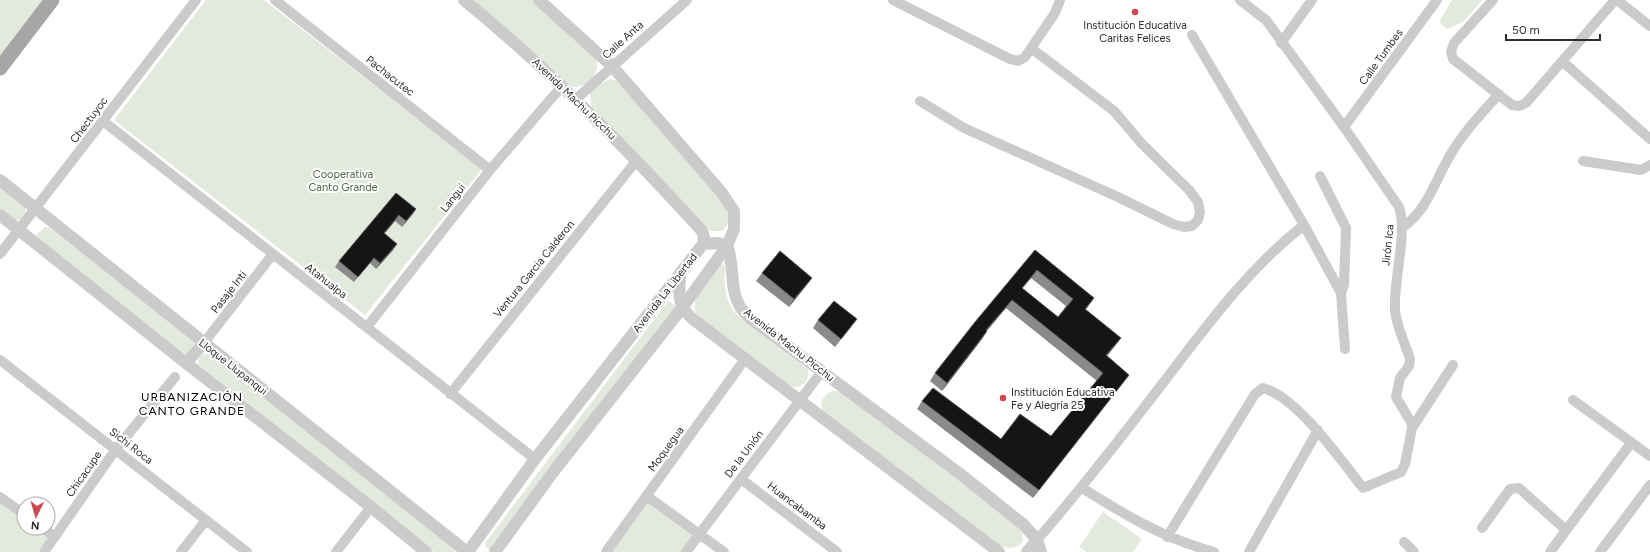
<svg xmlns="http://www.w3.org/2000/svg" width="1650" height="552" font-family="Figtree,sans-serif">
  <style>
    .green { fill: #e3e9dd }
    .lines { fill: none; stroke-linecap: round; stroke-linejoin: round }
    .minor { stroke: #cbcbcb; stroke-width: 10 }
    .tertiary { stroke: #cbcbcb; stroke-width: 12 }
    .primary { stroke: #a6a6a6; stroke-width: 15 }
    .wall { fill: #8a8a8a; fill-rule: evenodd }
    .shaded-wall { fill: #5b5b5b }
    .building { fill: #151515; stroke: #5b5b5b; fill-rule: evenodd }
    .poi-dot { fill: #ce464f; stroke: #fff; stroke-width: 1.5 }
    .labels { text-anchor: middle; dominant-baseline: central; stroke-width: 4; stroke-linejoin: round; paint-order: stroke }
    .poi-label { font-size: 11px; fill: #2e2e2e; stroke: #fff }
    .street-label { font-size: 11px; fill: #2e2e2e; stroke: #fff }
    .park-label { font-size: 11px; fill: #516341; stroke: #fff }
    .neighbourhood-label { font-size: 12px; letter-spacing: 1px; fill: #000; stroke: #fff }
  </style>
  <rect width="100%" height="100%" fill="#fff"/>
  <path class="green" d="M0,0H47L0,63Z
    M206,0H264L482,169L365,315L114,120Z
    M470,0H532L597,59C599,79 586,89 567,86Z
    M1452,0H1482L1463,22L1447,29L1439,22Z
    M610,79L618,81L726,207L730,221L723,231H710L703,225L592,109L590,93L597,86Z
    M0,187L26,207L25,213L20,220H15L0,209Z
    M45,227L50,228L195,341V347L192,352L185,354L36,239L37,234Z
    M722,264L725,266C724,285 724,299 736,314L808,369C810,381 803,388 791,387L698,318C687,299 707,280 718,265Z
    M668,301L676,306L490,550L486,547L485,543Z
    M203,354H210L455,547V552H434L198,364L199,358Z
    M833,391H841L1020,527L1023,541C1016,549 1010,549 1000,546L823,412C819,402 823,395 833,391Z
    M647,501L694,535L681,552H611Z
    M0,502L24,520V528H35L49,538L38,552H0Z
    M1103,512L1142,539L1133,552H1087L1079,547Z"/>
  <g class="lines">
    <path class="minor" d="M275,0L490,170
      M893,0L1010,59L1018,61L1025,57L1055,13L1060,0
      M1493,0L1454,43L1451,52L1453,59L1512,105L1519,106L1526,103L1615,0
      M1617,0L1650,26
      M1192,35L1304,225L1341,293L1345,349
      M1281,43L1312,0
      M1562,61L1650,139
      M576,99L687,0
      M920,101L964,128L1118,197L1173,224L1184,227L1192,226L1198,220L1200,213L1198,202L1189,190L1142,144L1114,111L1031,48
      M103,121L535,459
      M1344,127L1437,0
      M1583,161L1641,170L1650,165
      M1320,176L1346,228L1344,285L1341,293
      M1402,228C1428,209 1433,185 1448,159C1461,135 1480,115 1499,94
      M0,254L196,0
      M367,327L490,170L562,86
      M203,344L273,254
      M0,360L247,552
      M450,394L637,160
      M1573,400L1650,456
      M1412,428L1453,365
      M741,479L837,552
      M1082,488C1127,516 1163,538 1214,552
      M647,496L724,552
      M0,497L24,514
      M43,528L55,537
      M1482,528L1510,489L1519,488L1566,530
      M1167,537L1255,394L1263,388C1297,397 1341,460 1363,488L1401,472L1405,464L1412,428V424L1396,397L1400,378L1409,366L1410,359C1405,343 1397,328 1395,311C1393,280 1408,233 1399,207L1344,127L1266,20L1240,0
      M1037,540C1082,488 1124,434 1166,379C1208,324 1249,268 1304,225
      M1404,542L1414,552
      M44,552L116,449L175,377
      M181,552L206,520
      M336,552L371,507
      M606,552L745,359
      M686,552L822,371
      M1249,552L1318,430
      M1550,552L1631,443
      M1600,552L1650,485"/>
    <path class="tertiary" d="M464,0C550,70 627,149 702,231L704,237L703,244
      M0,180L467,552
      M0,215L186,363L371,507L426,552
      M727,246C735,264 729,286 739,305C741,310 747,314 751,319L959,473L1024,525L1037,540L1041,552
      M680,276C679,296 677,306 694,320L999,552
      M186,363L203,344
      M468,552L535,459L703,244L719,243L727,246
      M495,552L554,471L682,308L727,246L734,229V211L722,193L612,66L539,0
      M1027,552L1037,540"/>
    <path class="primary" d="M0,68L52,0"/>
  </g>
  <path class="wall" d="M396,193L416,209L402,227L395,221L384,234L393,250L376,269L370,263L354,282L335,267L339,261Z
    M1035,250L1094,298L1086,310L1121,338L1107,356L1129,375L1033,498L917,409L922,401L1001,439L1051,436L1097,381L1006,308L987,331L982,339L942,391L930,381L935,373ZM1031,278L1066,306L1058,317L1022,288Z
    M762,273L812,278L806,286L789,307L756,281Z
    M818,320L851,327L835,347L813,328Z"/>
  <path class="shaded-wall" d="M416,209L412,215L402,227L406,221Z
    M399,215L395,221L380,239L384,233Z
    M397,244L393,250L376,269L380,263Z
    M1037,270L1031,278L1016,296L1022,288Z
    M812,278L806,286L789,307L794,299Z
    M1012,300L1006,308L980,338L986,330Z
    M987,331L982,339L942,391L947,383Z
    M1121,338L1115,346L1101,363L1106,355Z
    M1129,375L1123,383L1033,498L1039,490Z"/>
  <path class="building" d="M396,193L416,209L406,221L399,215L384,233L397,244L380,263L374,258L358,277L339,261Z
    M1035,250L1094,298L1085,309L1121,338L1106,355L1129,375L1039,490L922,401L933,388L1001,439L1020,414L1051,436L1103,373L1012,300L986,330L987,331L947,383L935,373L975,322ZM1037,270L1073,299L1058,317L1022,288Z
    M780,251L812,278L794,299L762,273Z
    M834,301L857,319L841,339L818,320Z"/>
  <g class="poi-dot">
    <circle cx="1135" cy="12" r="4"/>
    <circle cx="1003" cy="398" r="4"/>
  </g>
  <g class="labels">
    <g class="poi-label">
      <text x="1135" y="25">Institución Educativa<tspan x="1135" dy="13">Caritas Felices</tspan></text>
      <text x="1011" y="392" text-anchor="start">Institución Educativa<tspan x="1011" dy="13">Fe y Alegría 25</tspan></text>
    </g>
    <g class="street-label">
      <text transform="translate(623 40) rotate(-42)">Calle Anta</text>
      <text transform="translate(1381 57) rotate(-54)">Calle Tumbes</text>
      <text transform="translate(390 76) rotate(38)">Pachacutec</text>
      <text transform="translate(574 99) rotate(44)">Avenida Machu Picchu</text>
      <text transform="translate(89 120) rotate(-53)">Chectuyoc</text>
      <text transform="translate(453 198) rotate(-52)">Langui</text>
      <text transform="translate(1388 245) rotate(-84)">Jirón Ica</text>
      <text transform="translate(534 269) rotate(-51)">Ventura Garcia Calderon</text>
      <text transform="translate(326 281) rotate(38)">Atahualpa</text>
      <text transform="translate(229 292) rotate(-52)">Pasaje Inti</text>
      <text transform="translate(665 293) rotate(-52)">Avenida La Libertad</text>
      <text transform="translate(789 345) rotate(38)">Avenida Machu Picchu</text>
      <text transform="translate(233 367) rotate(38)">Lloque Llupanqui</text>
      <text transform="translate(131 446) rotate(38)">Sichi Roca</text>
      <text transform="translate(666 449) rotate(-54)">Moquegua</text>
      <text transform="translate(744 454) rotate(-53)">De la Unión</text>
      <text transform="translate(84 474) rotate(-55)">Chicacupe</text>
      <text transform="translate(797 506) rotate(37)">Huancabamba</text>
    </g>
    <g class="park-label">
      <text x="343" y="174">Cooperativa<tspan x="343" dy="13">Canto Grande</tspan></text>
    </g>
    <g class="neighbourhood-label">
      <text x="192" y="397">URBANIZACIÓN<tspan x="192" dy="14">CANTO GRANDE</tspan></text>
    </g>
  </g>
  <g transform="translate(36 516) rotate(185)"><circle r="19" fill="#ffffff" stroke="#ababab"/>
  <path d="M0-3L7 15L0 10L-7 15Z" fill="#ce464f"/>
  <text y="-6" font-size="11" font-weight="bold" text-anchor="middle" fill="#2e2e2e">N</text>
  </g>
  <path d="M1506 34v6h94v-6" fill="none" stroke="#2e2e2e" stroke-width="2"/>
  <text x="1512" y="34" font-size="12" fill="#2e2e2e" stroke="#ffffff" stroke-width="3" paint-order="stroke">50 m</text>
</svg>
